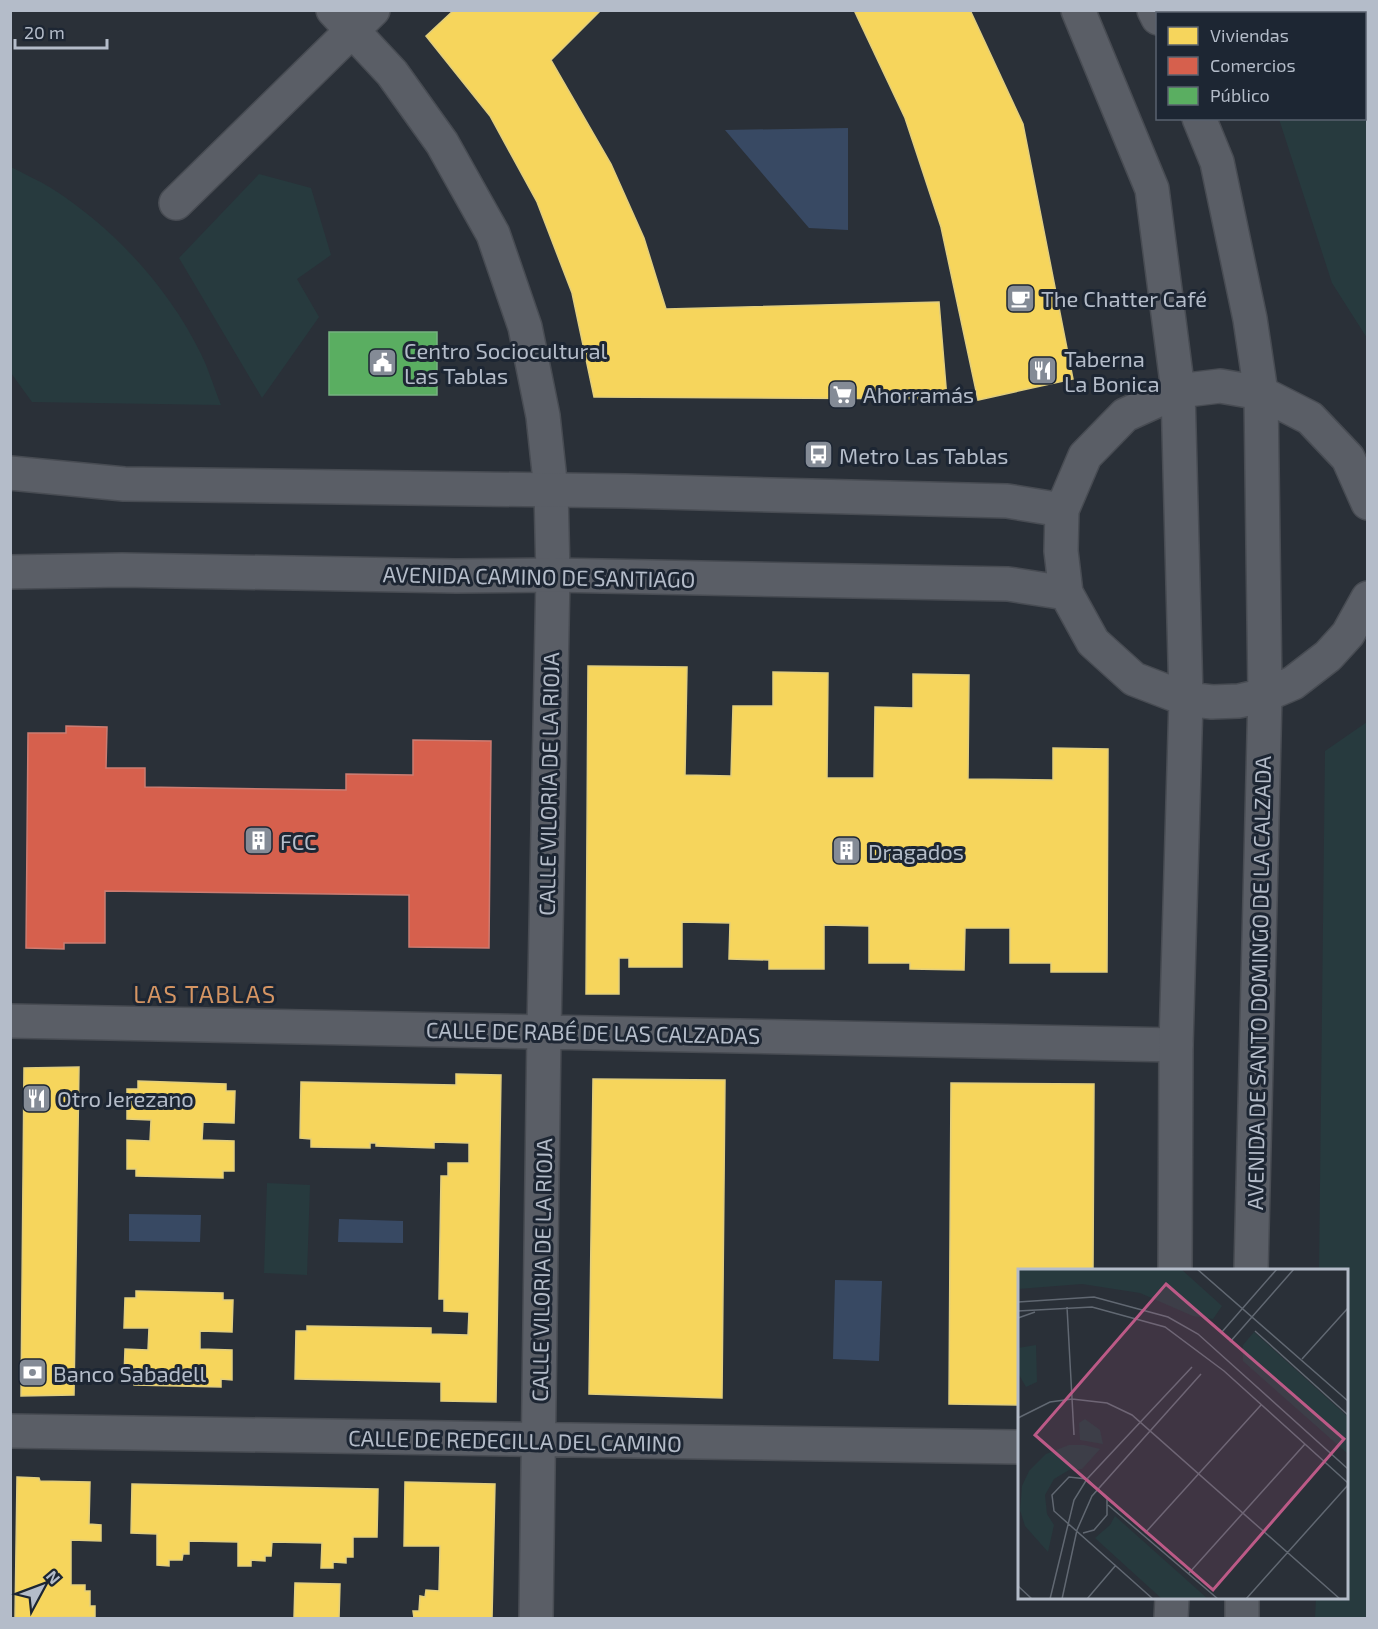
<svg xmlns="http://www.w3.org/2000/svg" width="1378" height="1629" font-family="'Exo 2',sans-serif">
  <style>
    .green { fill: #273a3e }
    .water { fill: #384963 }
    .homes { fill: #f6d55c; stroke: #e2ce7d; stroke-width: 1.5 }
    .shops { fill: #d6604d; stroke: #cc7c72; stroke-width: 1.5 }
    .public { fill: #5aae61; stroke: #75b280; stroke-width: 1.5 }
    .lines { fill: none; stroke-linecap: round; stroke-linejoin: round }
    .minor-casing { stroke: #484c53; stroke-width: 36 }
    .tertiary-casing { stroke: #484c53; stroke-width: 36 }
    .minor { stroke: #5a5e66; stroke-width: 33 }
    .tertiary { stroke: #5a5e66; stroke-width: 33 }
    .labels { text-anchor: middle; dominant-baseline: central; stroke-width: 6; stroke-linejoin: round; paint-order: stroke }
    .poi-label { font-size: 22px; fill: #b4bcc9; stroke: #1d2633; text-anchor: start }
    .street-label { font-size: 22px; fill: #b4bcc9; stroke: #1d2633 }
    .neighbourhood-label { font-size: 24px; letter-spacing: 1.5px; fill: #d59563; stroke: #1d2633 }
    .inset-road { fill: none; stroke: #616872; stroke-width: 1.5 }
    .view { fill: #bc5a87; fill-opacity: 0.15; stroke: #bc5a87; stroke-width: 3 }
    .inset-edge { fill: none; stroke: #b4bcc9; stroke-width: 3 }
  </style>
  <rect width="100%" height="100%" fill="#2a3038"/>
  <path class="green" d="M1244,11H1367V338L1332,283L1279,119L1364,118V14H1245Z
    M11,167C24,174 38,180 51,188C113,227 169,288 201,354C209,370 214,388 221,405L32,402L11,373Z
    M259,174L311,188L331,255L297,279L319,317L262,398L179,258Z
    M1367,722V1618H1315L1316,1598H1346V1270H1319L1325,751Z
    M267,1183L310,1185L307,1275L264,1273Z"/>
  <path class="water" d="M848,128V230L809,228L725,130Z
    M129,1214L201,1215L200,1242L129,1241Z
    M339,1219L403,1221V1243L338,1242Z
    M835,1280L882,1281L879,1361L833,1359Z"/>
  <path class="homes" d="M454,10H601L551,60L611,164L644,238L666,309L939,302L947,399L594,397L572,293L537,202L490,116L426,36Z
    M854,10H970L1023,124L1073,379L978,400L941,227L905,118Z
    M588,666L687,667L685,775L731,776L733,706H773V672L828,673L827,778H874L875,707L913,708V674L969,675L968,779L1053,780V748L1108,749L1107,972H1051V963H1010V928H965L964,970L910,969V963H869V926L824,925V969H769V960L729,959L730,923L682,922V967H629V958H619V994H586Z
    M79,1067L74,1395L21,1396L24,1068Z
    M456,1074L501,1075L496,1402L441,1401V1382L295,1379L296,1331H307V1326L431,1328V1334L468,1335L469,1312L444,1311V1299H439L441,1176H448V1163H469V1143L434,1142V1148L376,1146V1143H370V1148L311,1147V1139L300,1138L301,1082L456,1085Z
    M593,1079L725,1080L722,1398L589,1394Z
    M138,1081L226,1084V1091H235L234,1123L203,1122L202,1140L234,1141V1171H223V1178L136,1176V1169H127V1140L150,1141L151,1120L127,1119V1089H138Z
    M951,1083L1094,1084L1093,1270H1020V1405L949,1404Z
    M136,1291L223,1293V1300H233L232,1332L200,1331V1349L232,1350V1380L221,1379V1387L134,1385V1378L124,1377L125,1349L148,1350L149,1328H124L125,1298H136Z
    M17,1477L39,1478L40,1481L90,1482L89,1524L101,1525V1541L71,1540V1585H85V1591H90V1606H95V1617L15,1618Z
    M405,1482L495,1484L492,1618H414L413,1611H419L420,1596L425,1597L426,1590L439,1591L440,1546H404Z
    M132,1484L378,1489L377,1537H353V1557H346V1563L333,1562V1568H321L322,1543L272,1542L271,1556H265V1561L251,1560V1566H238V1542L189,1541V1554H183L182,1560H169V1566L157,1565V1534L131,1533Z
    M295,1583L340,1584L339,1618H294Z"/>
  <path class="shops" d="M66,726L107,727L106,768H145V787L346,790V774L413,775V740L491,741L489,948L409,947V895L105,891V943H64V949L26,948L28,733H66Z"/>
  <path class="public" d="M329,332H437V395H329Z"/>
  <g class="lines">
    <defs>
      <path id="minor" d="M333,10L392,73L442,143L493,234L525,327L543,416L551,490L553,575L544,1031L536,1618
        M176,203L373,10
        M10,1021L1176,1045
        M10,1431L1020,1447"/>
      <path id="tertiary" d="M1078,10L1152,189L1178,391L1186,699L1176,1045L1175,1270
        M1154,10L1158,18
        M1199,118L1217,162L1250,319L1261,393L1265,695L1251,1270
        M10,473L124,484L626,491L812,496L1007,501L1062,510
        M1368,503L1348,458L1310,418L1261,393L1220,386L1178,391L1125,415L1085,456L1062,510L1061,551L1066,593L1093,642L1134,679L1186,699L1212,702L1239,701L1265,695L1293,683L1328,656L1348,634L1368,598
        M10,572L122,570L456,576L553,575L1008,584L1066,593
        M1171,1618L1172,1598
        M1242,1618V1598"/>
    </defs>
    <use href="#minor" class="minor-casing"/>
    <use href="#tertiary" class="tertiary-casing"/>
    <use href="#minor" class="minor"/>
    <use href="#tertiary" class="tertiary"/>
  </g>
  <defs>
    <symbol id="cafe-square" viewBox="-11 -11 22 22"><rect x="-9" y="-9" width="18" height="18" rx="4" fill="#848b96" stroke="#1d2633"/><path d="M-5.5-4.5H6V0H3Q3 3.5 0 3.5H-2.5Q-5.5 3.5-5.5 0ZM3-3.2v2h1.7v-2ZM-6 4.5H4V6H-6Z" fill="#fff"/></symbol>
    <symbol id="civic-square" viewBox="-11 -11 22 22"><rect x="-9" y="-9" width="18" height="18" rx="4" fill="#848b96" stroke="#1d2633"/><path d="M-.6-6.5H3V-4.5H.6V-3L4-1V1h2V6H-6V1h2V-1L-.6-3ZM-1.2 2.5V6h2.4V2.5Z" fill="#fff"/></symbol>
    <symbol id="restaurant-square" viewBox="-11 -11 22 22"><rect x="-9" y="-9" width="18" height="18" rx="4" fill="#848b96" stroke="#1d2633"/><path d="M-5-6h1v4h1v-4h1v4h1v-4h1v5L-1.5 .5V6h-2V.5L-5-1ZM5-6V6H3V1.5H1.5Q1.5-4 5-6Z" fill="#fff"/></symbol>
    <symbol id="supermarket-square" viewBox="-11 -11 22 22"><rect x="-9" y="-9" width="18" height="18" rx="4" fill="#848b96" stroke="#1d2633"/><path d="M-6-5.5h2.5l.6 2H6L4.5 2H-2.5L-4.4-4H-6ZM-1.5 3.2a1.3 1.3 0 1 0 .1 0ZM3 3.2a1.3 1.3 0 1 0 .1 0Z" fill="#fff"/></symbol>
    <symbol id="bus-square" viewBox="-11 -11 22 22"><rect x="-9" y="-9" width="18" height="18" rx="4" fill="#848b96" stroke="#1d2633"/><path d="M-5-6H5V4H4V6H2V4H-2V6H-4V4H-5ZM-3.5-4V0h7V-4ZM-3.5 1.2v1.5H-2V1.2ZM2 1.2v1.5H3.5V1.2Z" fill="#fff"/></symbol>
    <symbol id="building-square" viewBox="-11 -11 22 22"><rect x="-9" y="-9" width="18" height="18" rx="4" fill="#848b96" stroke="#1d2633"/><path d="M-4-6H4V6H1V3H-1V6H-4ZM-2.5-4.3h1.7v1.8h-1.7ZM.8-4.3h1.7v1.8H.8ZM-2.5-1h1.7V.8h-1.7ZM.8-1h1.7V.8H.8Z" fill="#fff"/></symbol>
    <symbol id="bank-square" viewBox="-11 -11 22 22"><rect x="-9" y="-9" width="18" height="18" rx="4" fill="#848b96" stroke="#1d2633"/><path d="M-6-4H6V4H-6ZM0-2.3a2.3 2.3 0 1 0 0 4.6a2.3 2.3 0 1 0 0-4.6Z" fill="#fff"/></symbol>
  </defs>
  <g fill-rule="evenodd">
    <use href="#cafe-square" x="1004" y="282" width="33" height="33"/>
    <use href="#civic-square" x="366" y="346" width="33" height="33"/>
    <use href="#restaurant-square" x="1026" y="354" width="33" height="33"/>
    <use href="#supermarket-square" x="826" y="378" width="33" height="33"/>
    <use href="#bus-square" x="802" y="438" width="33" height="33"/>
    <use href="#building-square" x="242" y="824" width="33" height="33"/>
    <use href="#building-square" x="830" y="834" width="33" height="33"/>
    <use href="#restaurant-square" x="20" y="1082" width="33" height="33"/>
    <use href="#bank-square" x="16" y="1356" width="33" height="33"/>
  </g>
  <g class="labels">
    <g class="poi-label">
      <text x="1041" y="298">The Chatter Café</text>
      <text x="404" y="350">Centro Sociocultural<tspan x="404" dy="25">Las Tablas</tspan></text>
      <text x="1064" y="358">Taberna<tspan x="1064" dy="25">La Bonica</tspan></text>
      <text x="863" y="394">Ahorramás</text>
      <text x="839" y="455">Metro Las Tablas</text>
      <text x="280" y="841">FCC</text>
      <text x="868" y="851">Dragados</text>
      <text x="57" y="1098">Otro Jerezano</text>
      <text x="53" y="1373">Banco Sabadell</text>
    </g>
    <g class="street-label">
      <text transform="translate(539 576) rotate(1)">AVENIDA CAMINO DE SANTIAGO</text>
      <text transform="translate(548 784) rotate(-89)">CALLE VILORIA DE LA RIOJA</text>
      <text transform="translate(1258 983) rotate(-89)">AVENIDA DE SANTO DOMINGO DE LA CALZADA</text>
      <text transform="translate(593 1032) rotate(1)">CALLE DE RABÉ DE LAS CALZADAS</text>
      <text transform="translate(541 1270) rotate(-89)">CALLE VILORIA DE LA RIOJA</text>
      <text transform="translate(515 1440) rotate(1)">CALLE DE REDECILLA DEL CAMINO</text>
    </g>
    <g class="neighbourhood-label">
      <text x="205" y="993">LAS TABLAS</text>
    </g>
  </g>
  <g transform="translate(1018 1269)">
    <rect width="330" height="330" fill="#2a3038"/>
    <path d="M0,0H163L204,37L195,50L175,47L122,24L64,15L0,20ZM236,63L330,148V185L225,92V76ZM18,76L19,113L8,118L0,104V79ZM67,150L82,161L85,175L62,171L61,154ZM66,176L82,180L64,200L51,201L36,210L27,226L29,245L36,256L30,283L7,257L2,241L4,217L11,202L28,185L51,176ZM97,247L190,330H144L77,269L92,256Z" fill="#273a3e"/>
    <path class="inset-road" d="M179,0L330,132M0,33L76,28L150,48L180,65L330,200M49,38L56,166M0,42L74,38L147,58L206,102L330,214M0,49L17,43M237,62L330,146M203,64L259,0M212,73L276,0M284,90L330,39M0,149L32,133L54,130L89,134L114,146L322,330M90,236L200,330M65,264L76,261L89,246V230L69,210L51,208L34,226L36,242L135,330M127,264L243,136M171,304L287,175M0,317L14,330M32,330L56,231L69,210L174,98M44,330L59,261L74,227L183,105M69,330L98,296M228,330L330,216"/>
    <path class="view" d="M148,15L326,170L195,321L17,166Z"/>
    <rect width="330" height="330" class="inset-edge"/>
  </g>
  <rect width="1378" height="1629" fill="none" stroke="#b4bcc9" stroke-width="24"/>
  <rect x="1156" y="12" width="210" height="108" fill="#1d2633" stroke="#59626f" stroke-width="1.5"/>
  <rect x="1168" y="27" width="30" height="18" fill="#f6d55c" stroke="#59626f" stroke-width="1.5"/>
  <text x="1210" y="42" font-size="18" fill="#b4bcc9">Viviendas</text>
  <rect x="1168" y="57" width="30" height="18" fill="#d6604d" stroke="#59626f" stroke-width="1.5"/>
  <text x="1210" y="72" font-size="18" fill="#b4bcc9">Comercios</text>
  <rect x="1168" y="87" width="30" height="18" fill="#5aae61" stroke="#59626f" stroke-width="1.5"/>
  <text x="1210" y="102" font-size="18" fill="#b4bcc9">Público</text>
  <g transform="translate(42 1587) rotate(49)" stroke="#1d2633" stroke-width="4.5" paint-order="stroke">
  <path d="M0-4.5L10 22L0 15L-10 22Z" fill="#b4bcc9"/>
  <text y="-9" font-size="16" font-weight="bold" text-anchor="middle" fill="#b4bcc9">N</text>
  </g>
  <path d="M15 39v9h92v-9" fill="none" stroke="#b4bcc9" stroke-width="3"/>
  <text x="24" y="39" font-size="18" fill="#b4bcc9" stroke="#1d2633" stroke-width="4.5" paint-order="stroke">20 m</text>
</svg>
